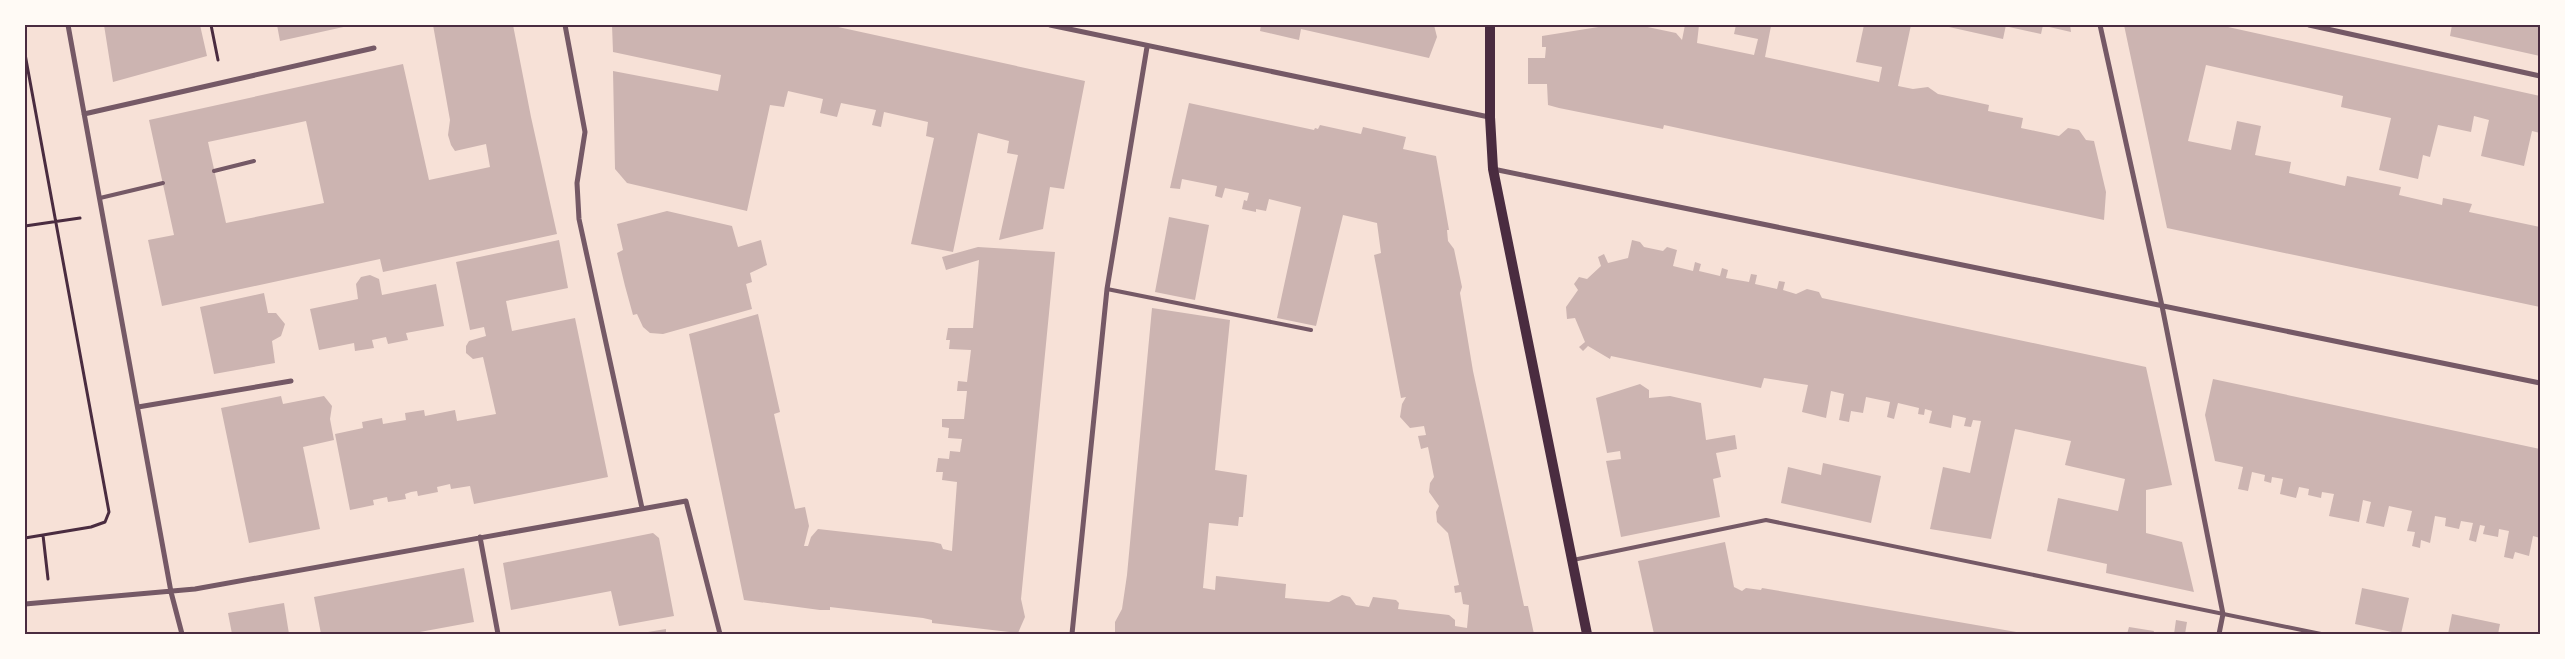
<svg xmlns="http://www.w3.org/2000/svg" width="2565" height="659" font-family="Signika,sans-serif">
  <style>
    .building { fill: #ccb4b1; fill-rule: evenodd }
    .lines { fill: none; stroke-linecap: round; stroke-linejoin: round }
    .path { stroke: #4a2c40; stroke-width: 3 }
    .service { stroke: #755966; stroke-width: 4 }
    .minor { stroke: #755966; stroke-width: 5 }
    .secondary { stroke: #4a2c40; stroke-width: 10 }
    .neatline { fill: none; stroke: #4a2c40; stroke-width: 2 }
  </style>
  <rect width="100%" height="100%" fill="#f7e1d7"/>
  <path class="building" d="M104,25H200L207,56L113,82Z
    M277,25H348V26L280,41Z
    M433,25H513L531,117L557,234L383,272L380,259L162,306L148,240L174,235L149,120L403,64L429,180L490,167L486,144L455,151L451,145L448,135L450,120ZM306,121L324,203L226,223L208,142Z
    M612,25H829L1085,81L1064,189L1050,187L1043,229L999,240L1018,155L1007,153L1009,141L978,133L953,252L911,244L934,138L926,136L928,122L884,112L881,127L872,125L876,110L841,103L837,117L820,113L823,99L788,91L784,107L770,105L747,211L627,183L615,169L613,71L718,91L721,75L613,52Z
    M1261,25H1434L1437,37L1429,58L1301,29L1299,40L1260,31Z
    M1611,25H1638L1676,33L1682,40L1685,25H1699L1697,43L1754,55L1758,39L1734,34L1736,25H1767L1771,26L1765,57L1879,82L1882,67L1856,62L1864,25H1911L1898,86L1913,89L1928,87L1938,94L1989,105L1988,111L2023,118L2021,128L2059,136L2068,128L2079,130L2086,140L2094,141L2106,192L2104,220L1664,125L1663,129L1559,108L1548,105L1547,84H1528V58H1545L1546,47H1542V36Z
    M1940,25H2006L2003,39Z
    M2009,25H2043L2041,34L2009,27Z
    M2070,25L2071,32L2045,26V25Z
    M2124,25H2219L2540,96V133L2532,131L2524,166L2481,156L2489,120L2474,116L2471,132L2438,125L2430,157L2423,155L2418,179L2379,170L2391,118L2341,107L2343,96L2206,65L2188,141L2231,150L2237,121L2261,126L2255,155L2291,162L2289,173L2345,186L2347,176L2401,187L2399,195L2442,205L2443,198L2472,204L2469,212L2540,227V307L2167,228Z
    M2452,25H2540V56L2450,36Z
    M1189,103L1314,130L1315,128L1318,129L1320,125L1361,134L1363,127L1406,137L1403,149L1436,156L1449,230H1447L1448,241L1454,249L1462,287L1460,293L1473,371L1524,606H1528L1534,634H1115V622L1122,609L1127,575L1152,308L1230,320L1215,470L1247,475L1243,517H1239L1238,526L1209,523L1203,588L1215,590L1216,576L1286,584L1285,598L1329,602L1342,595L1350,597L1356,605L1369,607L1373,597L1396,600L1399,603L1398,609L1449,615L1455,620V626L1467,628L1469,605L1463,604L1461,592L1455,593L1454,586L1459,585L1448,533L1437,522L1436,512L1439,506L1429,492L1430,483L1434,477L1428,447L1421,449L1418,436L1426,435L1424,426L1410,428L1400,417L1402,404L1406,397L1401,398L1374,255L1381,253L1377,223L1343,215L1316,326L1277,318L1301,207L1269,199L1266,211L1256,209V212L1242,209L1244,200L1247,201L1249,193L1225,188L1222,198L1215,196L1217,186L1182,179L1180,189L1170,188Z
    M667,211L732,226L738,247L761,240L767,265L750,273L752,282L746,284L752,309L663,334L650,333L643,327L637,314L633,315L625,286L617,253L623,250L617,224Z
    M1169,217L1209,225L1195,300L1155,292Z
    M559,240L568,288L506,301L512,331L575,318L608,477L474,504L470,486L451,489L450,484L437,487L438,492L418,496L417,491L411,492L405,494L406,499L388,502L387,497L373,500L374,505L350,510L335,434L363,428L362,422L382,418L383,424L406,420L405,413L424,410L425,416L455,410L457,421L496,414L483,357L473,359L466,353V346L469,341L486,336L484,327L470,330L456,262Z
    M1632,240L1640,242L1644,247L1663,251L1667,247L1677,250L1673,266L1693,271L1695,262L1701,264L1699,271L1720,276L1722,268L1728,270L1726,278L1749,282L1751,274L1757,275L1755,284L1777,289L1779,281L1785,282L1783,290L1796,294L1807,289L1819,292L1822,298L2146,367L2172,485L2146,490V533L2182,542L2194,592L2106,573L2107,564L2047,551L2058,498L2118,511L2125,479L2065,465L2071,441L2015,429L1991,539L1930,529L1943,467L1970,473L1981,421L1973,420L1971,427L1964,426L1966,418L1953,415L1951,428L1929,423L1932,411L1925,409L1924,415L1918,414L1919,408L1898,403L1894,419L1887,417L1890,402L1866,397L1863,413L1851,411L1849,422L1839,420L1844,394L1831,391L1826,418L1802,412L1808,385L1764,378L1761,388L1611,356L1610,359L1588,346L1583,351L1579,347L1585,342L1575,318L1567,319L1566,307L1578,290L1574,284L1579,277L1587,279L1601,266L1598,257L1604,254L1608,263L1628,258Z
    M978,247L1055,252L1021,599L1025,617L1018,633L932,623V620L923,618L830,607V610H820L744,600L689,334L758,314L780,412L774,414L795,509L805,507L809,526L804,546H808L811,537L818,529L933,542L941,544L943,549L952,551L957,482L942,480L943,472H936L938,458L949,459L950,451L960,452L962,439L948,438L949,428L942,427V419H964L967,391H957L958,381L967,382L971,350L949,349L950,340H946L948,328H973L979,260L946,270L942,257Z
    M370,275L379,279L382,295L436,284L444,326L406,333L408,340L388,344L386,337L372,340L374,348L355,351L354,343L319,350L310,309L358,299L356,284L361,277Z
    M264,293L268,313H276L285,324L281,336L272,341L275,363L214,374L200,307Z
    M2213,379L2540,449V538L2533,536L2529,556L2515,552L2513,559L2504,557L2509,531L2499,529L2498,537L2483,534L2485,526L2480,525L2476,542L2469,540L2473,523L2461,521L2459,529L2445,526L2446,518L2435,516L2430,543L2421,540L2420,548L2412,546L2415,532L2407,531L2412,511L2389,506L2384,527L2366,523L2371,502L2363,500L2359,522L2329,516L2334,494L2322,492L2321,498L2308,495L2309,489L2299,487L2296,498L2280,494L2283,479L2272,477L2271,483L2264,481L2265,475L2252,472L2248,491L2238,489L2243,467L2215,461L2205,415Z
    M1640,384L1649,390V398L1670,396L1701,403L1706,440L1735,435L1737,449L1716,453L1721,477L1713,479L1720,517L1621,537L1606,461L1621,459L1620,451L1607,453L1596,398Z
    M281,396L283,404L324,396L332,406L330,419L334,440L303,447L320,529L249,543L221,408Z
    M1823,463L1881,476L1871,523L1781,503L1788,467L1821,475Z
    M653,533L659,538L674,616L619,626L611,591L511,610L503,563Z
    M1725,542L1734,587L1742,591L1746,588L1761,590L1762,588L2028,634H1654L1638,561Z
    M464,568L474,622L409,634H321L314,597Z
    M2362,588L2409,598L2401,634L2355,624Z
    M284,603L289,634H232L228,613Z
    M2452,614L2500,624L2498,634H2448Z
    M2176,620L2187,622L2185,634H2174Z
    M2129,627L2154,631L2153,634H2127Z
    M666,629V634H642V633Z"/>
  <g class="lines">
    <path class="path" d="M211,25L218,60
      M25,54L109,512L105,522L91,527L25,538
      M25,226L80,218
      M43,535L48,579"/>
    <path class="service" d="M214,171L254,161
      M100,198L163,183
      M1107,289L1311,330
      M1573,560L1766,520L2321,634"/>
    <path class="minor" d="M68,25L171,592L182,634
      M565,25L585,132L577,183L579,219L642,508
      M1050,25L1489,117
      M2100,25L2162,306L2223,614L2219,634
      M2309,25L2540,76
      M84,114L374,48
      M1493,169L2540,383
      M138,407L291,381
      M480,537L498,634
      M25,604L195,589L686,501L720,634
      M1072,634L1107,289L1147,47"/>
    <path class="secondary" d="M1490,25V117L1493,169L1587,634"/>
  </g>
  <rect width="2565" height="659" fill="none" stroke="#fffaf5" stroke-width="52"/>
  <rect x="26" y="26" width="2513" height="607" class="neatline"/>
</svg>
